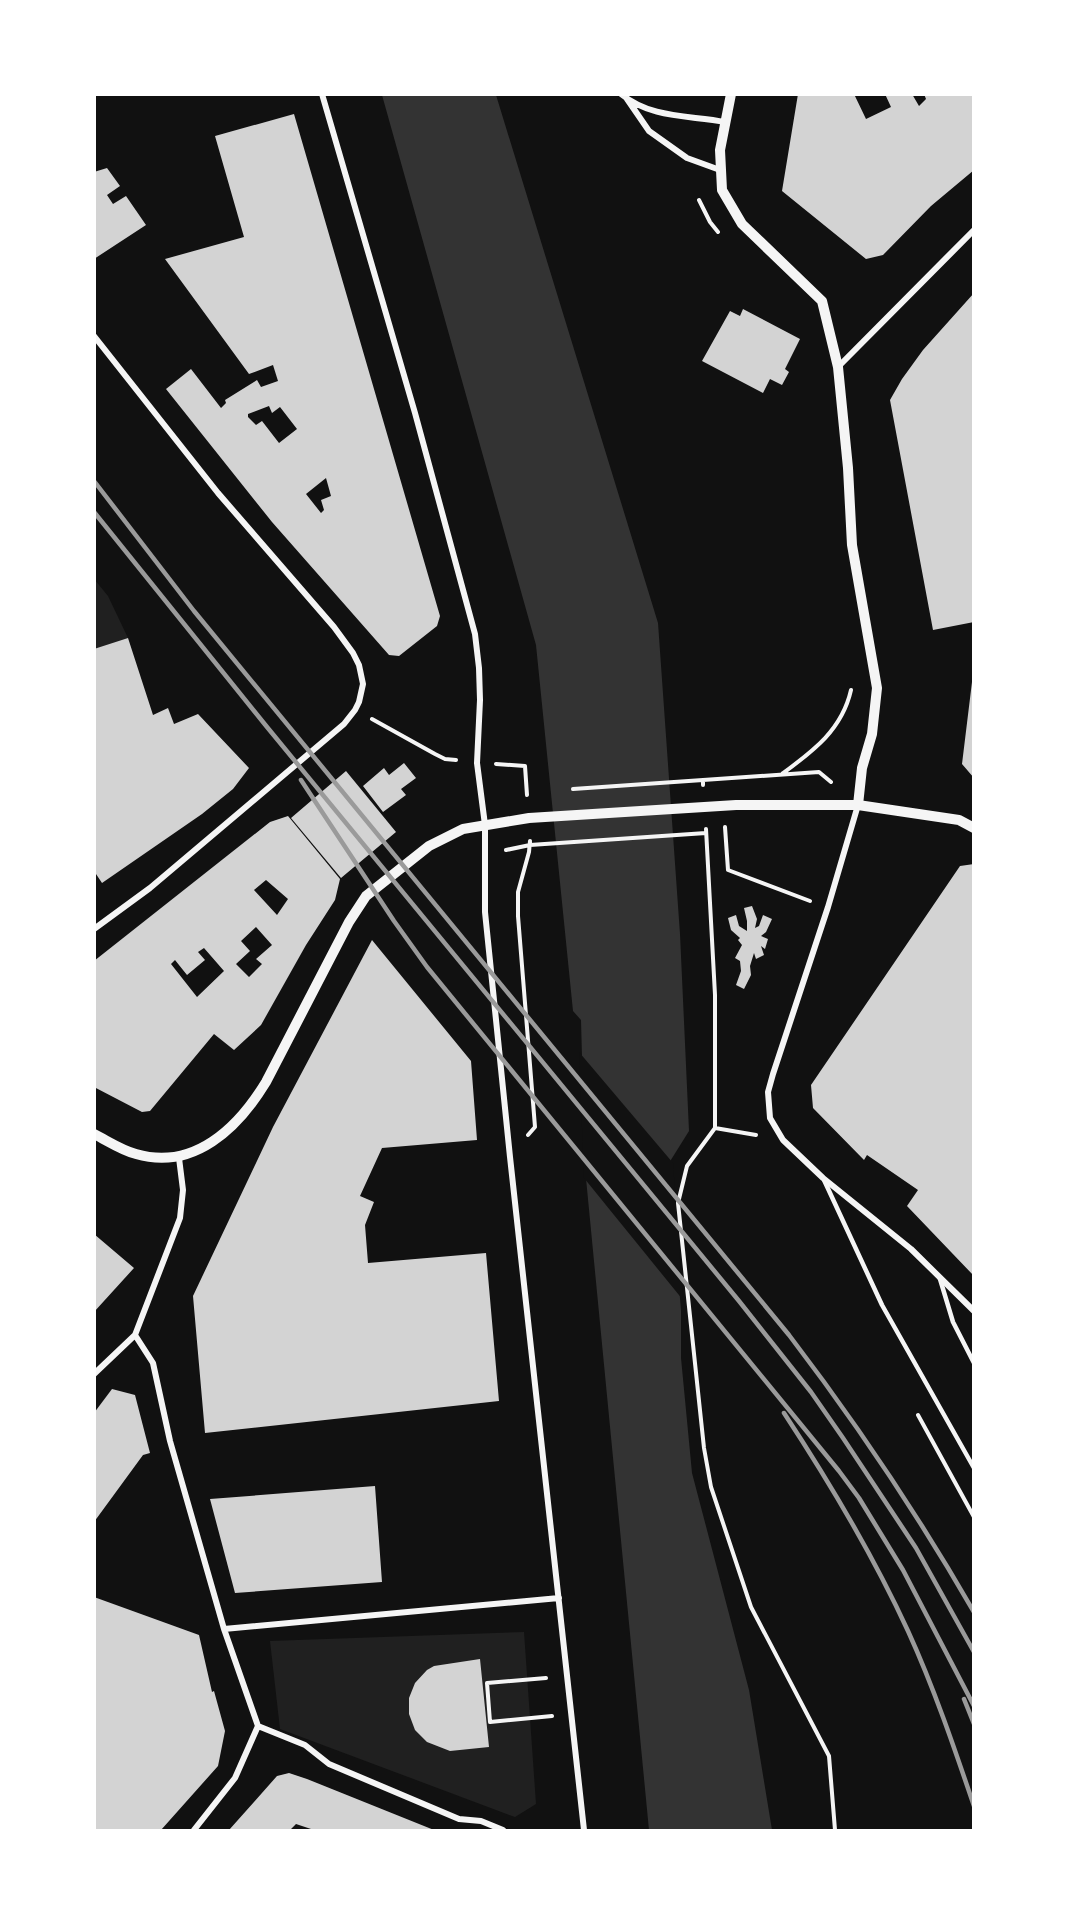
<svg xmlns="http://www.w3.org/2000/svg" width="1068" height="1925" font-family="'Varela Round',sans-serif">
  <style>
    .green { fill: #202020 }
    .water { fill: #333 }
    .pier { fill: #111 }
    .building { fill: #d3d3d3; fill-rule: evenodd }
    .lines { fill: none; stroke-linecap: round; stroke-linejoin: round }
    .path { stroke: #f5f5f5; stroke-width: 4 }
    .service { stroke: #f5f5f5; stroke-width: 4.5 }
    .minor { stroke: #f5f5f5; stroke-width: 6 }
    .tertiary { stroke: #f5f5f5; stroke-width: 10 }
    .rail { stroke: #9a9a9a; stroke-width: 4.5 }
  </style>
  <rect width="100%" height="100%" fill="#111"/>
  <path class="green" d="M94,579L108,596L128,638L95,649Z
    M524,1632L536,1804L515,1817L280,1729L270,1641Z"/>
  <path class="water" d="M382,95H496L658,623L680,934L689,1131L669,1163L681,1311V1358L692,1473L749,1690L772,1830H649L585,1168L581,1020L573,1011L536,645Z"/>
  <path class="pier" d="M579,1052L673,1163L683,1300L584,1178Z"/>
  <path class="building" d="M798,94H854L866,119L891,107L885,94H912L919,106L926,99L924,94H974V170L931,206L883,255L866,259L782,191Z
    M294,114L440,616L437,626L399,656L389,655L272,522L166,389L191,369L221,408L226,403L225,400L257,380L261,387L278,381L273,365L249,374L165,259L244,237L215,136ZM269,406L272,413L280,407L297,429L279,443L262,421L256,425L248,417V414ZM326,478L331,496L321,500L324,510L321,513L306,494Z
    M107,168L120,186L107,195L113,204L126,196L146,225L94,259V172Z
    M974,293V622L933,630L890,400L902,379L923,350Z
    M743,309L800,339L785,369L789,372L782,385L770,379L763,393L702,361L730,311L740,316Z
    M128,638L153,715L168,708L174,724L198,714L249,768L233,789L202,814L102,883L94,871V649Z
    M972,682H974V778L962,764Z
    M404,763L416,778L401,789L406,795L383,812L363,786L384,768L389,775Z
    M346,771L396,832L341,878L291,818Z
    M288,816L340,879L335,900L306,945L261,1025L234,1050L214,1034L150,1111L142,1112L94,1087V961L270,822ZM266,880L288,899L277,915L254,890ZM256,927L272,945L256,959L262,964L249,977L236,964L250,951L241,941ZM204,948L224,971L197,997L171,964L175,960L187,975L205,960L198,952Z
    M974,864V1276L907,1206L918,1190L867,1155L864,1160L813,1108L811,1085L960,866Z
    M752,906L757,919L755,928L759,926L763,915L772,919L766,932L761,936L768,939L765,949L761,946L764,955L756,959L754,953L750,966L751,975L744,989L736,985L741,971L740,961L735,958L742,945L738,940L740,938L731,930L728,918L736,915L739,926L747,931V921L744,908Z
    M372,940L471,1061L477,1140L382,1148L360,1196L374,1202L365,1225L368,1263L486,1253L499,1401L205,1433L193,1296L273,1127Z
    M94,1234L134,1268L94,1312Z
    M112,1389L135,1395L150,1453L143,1455L94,1522V1413Z
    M375,1486L382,1582L235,1593L210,1499Z
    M94,1597L199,1635L212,1692L214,1691L225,1731L218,1766L161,1830H94Z
    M480,1659L489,1747L450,1751L427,1742L415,1730L409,1714V1698L415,1683L427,1670L434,1666Z
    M289,1773L307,1779L434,1830H314L296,1824L290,1830H229L277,1776Z"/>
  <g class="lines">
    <path class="path" d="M699,200L710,222L718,232
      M372,719L435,754L445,759L456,760
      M496,764L525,766L527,795
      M782,774C813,751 842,730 851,690
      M703,785V780L819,772L831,782
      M573,789L703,780
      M725,827L728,870L810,901
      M706,829L715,995V1128L687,1166L678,1203L704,1448L711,1487L751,1607L829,1756L835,1830
      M506,850L530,845L706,833
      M715,1128L756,1135
      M528,1135L535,1127L518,916V892L529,852L530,841
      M918,1415L974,1517
      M546,1678L487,1683L490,1722L552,1716"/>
    <path class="service" d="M824,1180L882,1305L974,1468
      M940,1279L953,1322L974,1363"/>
    <path class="minor" d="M322,94L415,413L475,634L479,668L480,700L477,763L485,825V912L510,1157L584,1830
      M621,94C652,119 689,115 725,122
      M627,99L649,131L687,158L720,170
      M94,336L218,493L334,627L353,653L359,665L363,684L359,702L355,710L344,724L150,888L94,929
      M838,367L974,230
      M858,805L828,907L773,1074L768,1092L770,1118L783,1140L823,1178L911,1249L974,1311
      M135,1335L153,1363L170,1441L224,1629L258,1726
      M94,1374L135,1335L180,1218L183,1190L179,1158
      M224,1629L559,1598
      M258,1726L305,1745L329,1764L459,1819L481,1821L503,1830
      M194,1830L235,1778L258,1726"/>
    <path class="tertiary" d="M731,94L720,150L722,190L742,224L822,301L838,367L848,468L852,545L877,688L872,734L862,768L858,805
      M94,1134C108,1141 121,1150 136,1154C194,1171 238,1128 266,1082L349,922L366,896L429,846L463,829L529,818L736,805H858L959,820L974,828"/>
    <path class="rail" d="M94,481L194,611L789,1335C857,1424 918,1515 974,1612
      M94,512L267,727L739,1301L811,1392L843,1438L916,1548L974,1652
      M301,780L394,921L427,967L839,1471L859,1498L903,1570L974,1706
      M784,1413C830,1483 873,1555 908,1631C934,1688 954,1747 974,1806
      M964,1699L974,1724"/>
  </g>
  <rect width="1068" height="1925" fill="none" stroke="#ffffff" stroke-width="192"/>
</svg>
